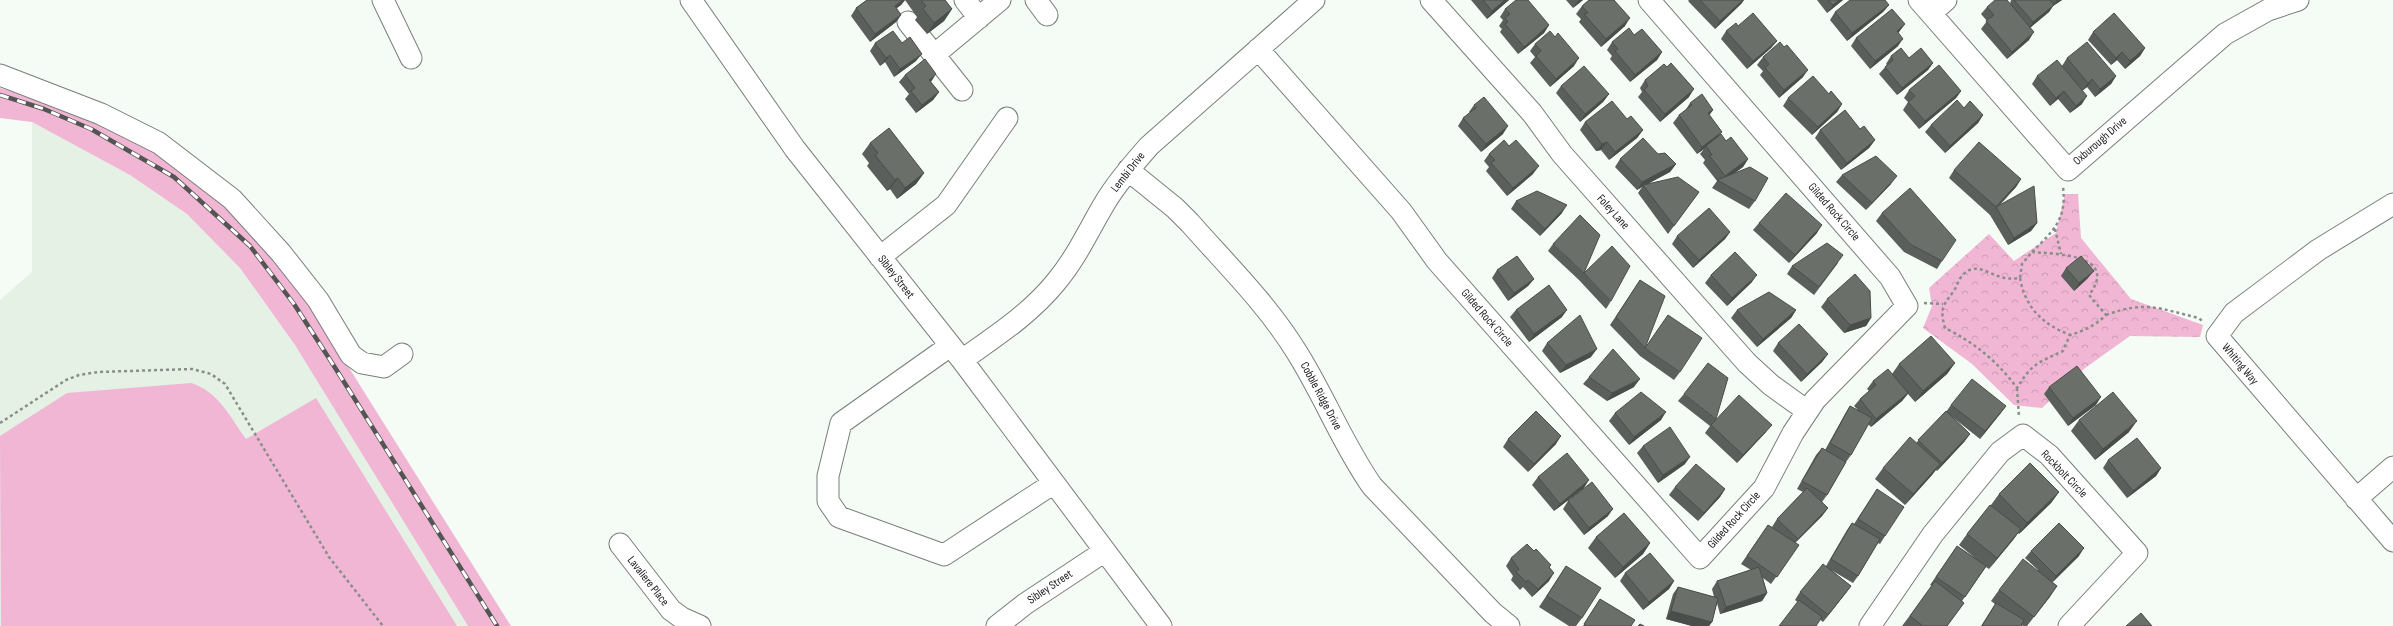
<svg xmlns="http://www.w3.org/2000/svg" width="2393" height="626" font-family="'Sofia Sans Condensed',sans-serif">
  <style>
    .built { fill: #e5f1e5 }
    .grass { fill: #f0b6d4 }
    .forest { fill: url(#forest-crowns) }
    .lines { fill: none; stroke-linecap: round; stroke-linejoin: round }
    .minor-casing { stroke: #797e79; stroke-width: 23 }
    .path { stroke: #8a8e8a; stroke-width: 2.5; stroke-dasharray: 3 3; stroke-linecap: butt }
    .minor { stroke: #fff; stroke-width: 21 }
    .rail-casing { stroke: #525552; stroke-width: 4.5 }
    .rail { stroke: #fff; stroke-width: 3; stroke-dasharray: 9; stroke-linecap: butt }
    .wall { fill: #5b5f5b }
    .shaded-wall { fill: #4a4e4a }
    .building { fill: #6a6f6a; stroke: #4a4e4a }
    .labels { text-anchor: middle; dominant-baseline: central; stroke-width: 4; stroke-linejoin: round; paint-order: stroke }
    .street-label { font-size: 12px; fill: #1b1d1b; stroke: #fff }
  </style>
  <defs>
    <pattern id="forest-crowns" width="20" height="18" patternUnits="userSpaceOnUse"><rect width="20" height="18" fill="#f0b6d4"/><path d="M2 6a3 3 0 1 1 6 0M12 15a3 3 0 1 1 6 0" fill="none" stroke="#cd9cb5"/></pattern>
  </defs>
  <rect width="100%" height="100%" fill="#f5fbf5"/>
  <path class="built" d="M32,122L130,175L187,214L240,268L295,345L468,626H0V300L32,272Z"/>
  <path class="grass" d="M0,88L55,103L151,149L243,220L319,320L511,626H468L295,345L240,268L187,214L130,175L32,122L0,118Z
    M191,383C219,392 230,417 246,439L316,398L457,626H1L0,436L67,393Z"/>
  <path class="forest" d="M2065,194H2078L2081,238L2131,299L2203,325L2200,337L2130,336L2085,368L2042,408L2014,405L1972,364L1923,328L1932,306L1929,288L1989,234L2014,261L2056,233Z"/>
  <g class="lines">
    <defs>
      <path id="minor" d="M383,0L411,58
        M691,0L795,149L962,360L1161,626
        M965,0L979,18
        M1036,0L1047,15
        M1431,0L1532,113L1562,154L1747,363L1771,385L1807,411
        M1919,0L2068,170L2225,34L2268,10L2298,0
        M1931,13L1946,0
        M908,22L962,90
        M1258,49L1401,211L1437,261L1700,558L1764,488L1793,433L1815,400L1907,306L1890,277L1649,0
        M934,55L1000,0
        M0,75L101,114L159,143L232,199L281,253L318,300L351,355L362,363L384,367L402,354
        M1128,170L1175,208L1190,223C1226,264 1267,304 1296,351C1324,395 1342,443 1372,486L1493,613L1509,626
        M2393,204L2318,250L2234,313L2217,336L2393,541
        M880,257L946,205L1007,118
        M950,346L841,423L828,476V501L839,517L944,555L1054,483
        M962,360C996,336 1030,314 1056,282C1077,257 1089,229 1106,201C1118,181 1134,163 1149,146L1314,0
        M2356,499L2393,467
        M620,544L671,610L682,618L700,626
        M997,626L1025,604L1105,551
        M1870,626L1933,534L2000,452L2023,435L2049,455L2137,553L2069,626"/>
    </defs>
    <use href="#minor" class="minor-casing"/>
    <path class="path" d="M2055,229L2061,254
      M2032,252C2055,254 2120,254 2089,295L2106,315C2096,325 2084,331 2070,335L2063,351C2038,363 2032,363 2017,388C1997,361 1975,343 1945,328C1940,309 1942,307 1953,292C1957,287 1958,280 1962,276C1973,262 1986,272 1998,276C2005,279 2012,279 2020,278L2022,264Z
      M2032,252C2053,231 2067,220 2063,187
      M2020,278C2025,307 2042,324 2070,335
      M1924,303L1943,304
      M2106,315C2146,300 2160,309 2199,318L2203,322
      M2017,388L2019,417
      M0,423L66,380L79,375L98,372L192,369L211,374L225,384L329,557L383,626"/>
    <use href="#minor" class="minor"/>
    <defs>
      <path id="rail" d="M0,95L44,109L91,129L174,177L250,246L294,304L334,366L497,626"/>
    </defs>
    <use href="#rail" class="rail-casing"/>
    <use href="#rail" class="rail"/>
  </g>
  <path class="wall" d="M867,0H945L952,9L944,21L927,34L915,20L917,17L905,0L901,5L896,8L901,15L896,22L870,42L851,16L856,8Z
    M1471,0H1509L1487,19Z
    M1566,0H1583L1573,8Z
    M1689,0H1744L1741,4L1715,29L1688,1Z
    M1817,0H1843L1827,13Z
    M2011,0H2062L2053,6L2049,12L2030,28L2029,40L2007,59L1981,29L1987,21L1981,14L1987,7L2010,4Z
    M1889,5L1883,12L1847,41L1830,20L1835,12Z
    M1582,6L1625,26L1601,47L1579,22L1581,19L1576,14Z
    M1505,9L1549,25L1544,33L1518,54L1500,32L1502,29L1499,26L1503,20L1500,17Z
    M1905,24L1898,33V46L1870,69L1851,46L1856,38Z
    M1738,26L1777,41L1771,48L1747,69L1721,39L1726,31Z
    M2093,32L2145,48L2140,56L2125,69L2117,60L2111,65L2088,40Z
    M1634,35L1662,52L1657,60L1630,82L1610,59L1612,56L1607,50L1612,42Z
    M875,43H902L916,61L894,77L885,62L880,66L870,51Z
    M1535,44L1574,66L1550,87L1530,63L1535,57L1530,51Z
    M1891,56L1933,63L1928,70L1897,95L1879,74L1887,65L1886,64Z
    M1763,57L1803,77L1779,98L1760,75L1763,71L1757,65Z
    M2067,58L2116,76L2111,84L2095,97L2087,87L2082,91V104L2070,113L2058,99L2050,106L2032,84L2037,76L2062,66Z
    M905,75L931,82L939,92L933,100L916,113L905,99L909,94L899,82Z
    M1645,80L1689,97L1660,122L1638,97L1642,92L1640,88Z
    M1561,86L1609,94L1603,102L1580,122L1556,93Z
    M1909,90L1961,91L1956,98L1919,129L1903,110L1908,102L1904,98Z
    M1831,91L1842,104L1837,112L1812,135L1783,106L1788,98L1829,94Z
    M1690,103L1713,110L1709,115L1719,136L1748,159L1743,167L1733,174L1755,201L1749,209L1712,188L1717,181L1703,163L1705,160L1700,154L1704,149L1697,154L1673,123L1679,115L1685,111Z
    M1474,105L1503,134L1481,152L1458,126L1463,118L1470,113L1469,112Z
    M1964,108L1983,115L1978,123L1945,153L1925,132L1931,125Z
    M1627,119L1643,130L1637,138L1609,160L1601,150L1596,151L1580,130L1585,122Z
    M1860,129L1875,140L1869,148L1841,170L1815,138L1820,130Z
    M870,143L924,173L916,184L897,199L890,189L887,191L867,166L869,163L862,154Z
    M1489,154L1533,174L1507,196L1486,171L1489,167L1484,161Z
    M1658,154L1676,164L1670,172L1647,184L1699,192L1668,234L1638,193L1642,187L1637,190L1615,167L1620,159Z
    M1954,170L2021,179L2016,187L1999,206L2037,223L2031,231L2008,245L1990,215L1949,178Z
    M1842,175L1891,184L1866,210L1836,182Z
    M1516,201L1562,213L1540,236L1511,209Z
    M1882,213L1942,261L1937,269L1904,252L1876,221Z
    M1759,223L1817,233L1789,263L1753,230Z
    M1730,232L1725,239L1693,268L1672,244L1677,236Z
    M1553,244L1584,273L1611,301L1606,309L1579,280L1548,251Z
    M1838,263L1814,295L1787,274L1792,266Z
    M2066,268L2088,278L2074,291L2061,276Z
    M1497,270L1534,279L1528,286L1508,301L1492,278Z
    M1711,275L1752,282L1727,306L1705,283Z
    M1640,280L1645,348L1680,372L1674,380L1640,356L1610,325Z
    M1827,299L1871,318L1866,326L1844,333L1821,307Z
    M1516,310L1562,317L1529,342L1510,317Z
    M1737,310H1796L1791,318L1757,347L1731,318Z
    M1547,343L1591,357L1560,373L1542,351Z
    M1778,343L1828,354L1822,362L1801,382L1773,351Z
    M1955,363L1947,374L1915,402L1908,394L1902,401L1871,427L1868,424L1851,455L1846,462L1827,495L1822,502L1828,508L1822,516L1795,543L1799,545L1771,584L1763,578L1767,593L1762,601L1720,614L1717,603L1712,622L1709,626H1692L1666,619L1673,594L1678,587L1714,597L1712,589L1717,581L1751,570L1741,564L1768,525L1772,527L1777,519L1803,492L1797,489L1816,455L1822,448L1825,450L1845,414L1850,406L1858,410L1854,406L1860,399L1869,391L1867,389L1873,381L1892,374L1899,364Z
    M1589,377L1634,387L1607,401L1583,384Z
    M2049,387L2096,405L2068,426L2044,394Z
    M1684,394L1716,419L1766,432L1737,463L1705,433L1710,426L1678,401Z
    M1951,405L2006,406L1980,439L1951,416L1970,434L1964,442L1937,471L1936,470L1932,475L1905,505L1875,479L1883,468L1916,443L1946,412Z
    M1615,413L1661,420L1629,445L1609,421Z
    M2079,420L2129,432L2095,460L2071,431Z
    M1508,439L1556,444L1528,472L1503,447Z
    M1643,446L1685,464L1658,483L1637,453Z
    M2108,460L2161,468L2156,476L2127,498L2103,468Z
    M1538,477L1584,488L1554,511L1532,485Z
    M1675,487L1725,489L1720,497L1698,521L1669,495Z
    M1877,489L1885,536L1880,544L1878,543L1858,576L1853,583L1831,570L1851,586L1823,622L1795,600L1800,592L1826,566L1847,530L1852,523L1854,524Z
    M2059,492L2051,503L2019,534L2018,533L2013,540L1989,569L1986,567L1962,601L1964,603L1947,626H1902L1932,586L1930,585L1957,546L1975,558L1959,545L1967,534L1991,505L1999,494Z
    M1568,501L1608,516L1584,535L1563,509Z
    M1596,537L1650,543L1643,554L1615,578L1588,548Z
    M2031,551L2079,556L2052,582L2057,586L2027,626H2023L2022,625L2021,626H1981L1995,604L1991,601L1999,590L2038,570L2025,558Z
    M1511,558L1549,568V581L1532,597L1523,587L1520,590L1511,580L1513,576L1506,566Z
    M1566,566L1582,618L1576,626H1569L1539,607Z
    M1625,573L1674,581L1669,589L1643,610L1620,581Z
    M1600,599L1631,626H1583Z"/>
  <path class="shaded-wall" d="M903,0H905L901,5L889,14L895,6Z
    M1505,0H1509L1487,19L1492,11Z
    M1579,0H1583L1573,8L1578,1Z
    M1743,0H1744L1741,4L1715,29L1720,21Z
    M1839,0H1843L1827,13L1833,5Z
    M2057,0H2062L2053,6L2049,12L2027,30L2033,22L2054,5Z
    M1889,5L1883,12L1847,41L1852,33Z
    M952,9L944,21L927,34L934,23Z
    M901,15L896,22L870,42L875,34Z
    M1630,18L1625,26L1601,47L1606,39Z
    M1905,24L1899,32L1891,39L1897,31Z
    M1549,25L1544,33L1518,54L1524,47Z
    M2034,32L2029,40L2007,59L2012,52Z
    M1903,39L1898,46L1870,69L1875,61Z
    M1777,41L1771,48L1747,69L1753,61Z
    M2145,48L2140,56L2125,69L2130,61Z
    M1662,52L1657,60L1630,82L1635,75Z
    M2122,52L2117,60L2111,65L2116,58Z
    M922,54L916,61L894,77L900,69Z
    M890,55L885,62L880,66L886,58Z
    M1579,58L1574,66L1550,87L1556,79Z
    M1933,63L1928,70L1897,95L1902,88Z
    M1808,70L1803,77L1779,98L1784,90Z
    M936,74L931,82L929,80Z
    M2116,76L2111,84L2095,97L2100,89Z
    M2092,79L2087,87L2082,91L2088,83Z
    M1694,89L1689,97L1660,122L1665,114Z
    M1961,91L1956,98L1919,129L1925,121Z
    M2064,91L2058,99L2050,106L2056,98Z
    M939,92L933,100L916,113L922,105Z
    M1609,94L1603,102L1580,122L1585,114Z
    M2087,96L2082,104L2070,113L2076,106Z
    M1842,104L1837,112L1812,135L1818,127Z
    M1713,110L1708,117V113Z
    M1983,115L1978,123L1945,153L1950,146Z
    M1508,126L1503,134L1481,152L1486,144Z
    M1643,130L1637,138L1609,160L1615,152Z
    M1722,132L1716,140L1706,146L1704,149L1697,154L1702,147Z
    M1875,140L1869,148L1841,170L1847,163Z
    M1607,142L1601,150L1596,151L1602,144Z
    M1748,159L1743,167L1721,183L1725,176Z
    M1676,164L1670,172L1644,186L1643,185L1642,187L1637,190L1642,182Z
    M1539,166L1533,174L1507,196L1513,188Z
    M924,173L916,184L897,199L905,188Z
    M1897,176L1891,184L1866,210L1872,203Z
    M898,178L890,189L887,191L895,180Z
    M2021,179L2016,187L1996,208V207Z
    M1567,205L1562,213L1540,236L1545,229Z
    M2037,223L2031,231L2008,245L2014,238Z
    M1822,225L1817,233L1789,263L1795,255Z
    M1730,232L1725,239L1693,268L1699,260Z
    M2094,271L2088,278L2074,291L2079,283Z
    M1757,275L1752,282L1727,306L1732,298Z
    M1534,279L1528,286L1508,301L1514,293Z
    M1567,310L1562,317L1529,342L1534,334Z
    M1796,310L1791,318L1757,347L1763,339Z
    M1871,318L1866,326L1844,333L1850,325Z
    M1597,349L1591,357L1560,373L1566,365Z
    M1828,354L1822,362L1801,382L1807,374Z
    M1955,363L1947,374L1915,402L1923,391Z
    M1640,379L1634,387L1607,401L1612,393Z
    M1908,393L1902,401L1871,427L1876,419Z
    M2101,397L2096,405L2068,426L2073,418Z
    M2006,406L2001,413L1980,439L1985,431Z
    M1666,412L1661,420L1629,445L1634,437Z
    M2137,421L2129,432L2095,460L2103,449Z
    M1772,425L1766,432L1737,463L1743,455Z
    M1970,434L1964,442L1937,471L1942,463Z
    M1561,436L1556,444L1528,472L1534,464Z
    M1690,457L1685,464L1658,483L1663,475Z
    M1940,464L1932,475L1905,505L1913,494Z
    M2161,468L2156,476L2127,498L2133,491Z
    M1589,480L1584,488L1554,511L1560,504Z
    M1725,489L1720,497L1698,521L1704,513Z
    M2059,492L2051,503L2019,534L2027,523Z
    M1828,508L1822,516L1792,546L1798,539Z
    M1613,509L1608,516L1584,535L1589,528Z
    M2021,529L2013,540L1989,569L1997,558Z
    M1650,543L1643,554L1615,578L1623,567Z
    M2084,548L2079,556L2051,584L2056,576Z
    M1554,573L1549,581L1532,597L1538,589Z
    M1674,581L1669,589L1643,610L1649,602Z
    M1851,586L1846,593L1823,622L1828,615Z
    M2057,586L2050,597L2027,626L2034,617Z
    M1767,593L1762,601L1720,614L1726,607Z
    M1671,611L1712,622L1709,626H1692L1666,619Z"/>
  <path class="building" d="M867,0H903L895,6L901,15L875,34L856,8Z
    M921,0H945L952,9L934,23L923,9L926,6Z
    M1483,0H1505L1492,11Z
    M1516,0H1523L1524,1L1526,0H1528L1549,25L1524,47L1505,24L1508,22L1505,18L1510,14L1505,9Z
    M1589,0H1614L1630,18L1606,39L1584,14L1588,13L1582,6Z
    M1700,0H1743L1720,21Z
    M1828,0H1839L1833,5Z
    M1850,0H1885L1889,5L1852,33L1835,12Z
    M1995,0H2007L2034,32L2012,52L1986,21L1994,15L1987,7Z
    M2014,0H2050L2054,5L2033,22Z
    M1892,9L1905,24L1897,31L1903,39L1875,61L1856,38Z
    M1753,13L1777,41L1753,61L1726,31L1736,23L1738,26Z
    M2114,13L2145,48L2130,61L2122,52L2116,58L2093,32Z
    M1629,28L1634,35L1642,29L1662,52L1635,75L1615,51L1618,49L1612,42Z
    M893,31L902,43L910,37L922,54L900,69L890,55L886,58L875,43Z
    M1550,31L1555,37L1558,33L1579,58L1556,79L1536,56L1541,51L1535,44Z
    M1780,42L1784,47L1787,45L1808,70L1784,90L1765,68L1769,64L1763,57Z
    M2087,42L2116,76L2100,89L2092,79L2088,83L2067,58Z
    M1901,48L1909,58L1921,48L1933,63L1902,88L1885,67L1893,60L1891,56Z
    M925,59L936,74L929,80L939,92L922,105L911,91L915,88L905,75Z
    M2057,60L2087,96L2076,106L2064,91L2056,98L2037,76Z
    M1671,63L1694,89L1665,114L1644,90L1648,86L1645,80L1664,64L1667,67Z
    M1939,65L1961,91L1925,121L1908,102L1915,96L1909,90Z
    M1584,66L1609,94L1585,114L1561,86Z
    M1813,76L1829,94L1831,91L1842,104L1818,127L1788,98Z
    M1702,94L1713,110L1708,113L1722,132L1702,147L1679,115L1692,105L1690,103Z
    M1484,97L1508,126L1486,144L1463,118L1477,107L1474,105Z
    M1957,100L1964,108L1970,101L1983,115L1950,146L1931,125Z
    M1612,101L1627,119L1631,116L1643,130L1615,152L1607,142L1602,144L1585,122Z
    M1845,110L1860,129L1864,126L1875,140L1847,163L1820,130Z
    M889,128L924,173L905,188L898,178L895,180L875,155L878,153L870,143Z
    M1721,134L1726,141L1731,137L1748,159L1725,176L1709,155H1712L1706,146Z
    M1643,138L1658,154L1665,153L1676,164L1642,182L1620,159Z
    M1504,140L1509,146L1516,140L1539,166L1513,188L1491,163L1495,160L1489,154Z
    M1979,142L2021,179L1996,207L2034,186L2037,223L2014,238L1996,207L1954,170Z
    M1876,156L1897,176L1872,203L1842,175Z
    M1750,167L1768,178L1755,201L1717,180Z
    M1678,177L1699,192L1674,226L1643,185Z
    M1910,188L1956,240L1942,261L1910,244L1882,213Z
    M1537,191L1567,205L1545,229L1516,201Z
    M1786,193L1822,225L1795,255L1759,223Z
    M1709,208L1730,232L1699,260L1677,236Z
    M1580,215L1600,235L1584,273L1553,244Z
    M1827,243L1843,255L1819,287L1792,266Z
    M1612,246L1630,266L1611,301L1584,273Z
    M1735,252L1757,275L1732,298L1711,275Z
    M1517,256L1534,279L1514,293L1497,270Z
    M2081,256L2094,271L2079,283L2066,268Z
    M1855,274L1870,291L1871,318L1850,325L1827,299Z
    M1640,280L1665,296L1645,348L1616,317Z
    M1549,285L1567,310L1534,334L1516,310Z
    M1769,292L1796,310L1763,339L1737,310Z
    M1580,315L1597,349L1566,365L1547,343Z
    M1668,315L1702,338L1680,372L1645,348Z
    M1799,324L1828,354L1807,374L1778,343Z
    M1931,336L1955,363L1923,391L1899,364Z
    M1613,349L1640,379L1612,393L1589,377Z
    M1708,363L1728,378L1716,419L1684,394Z
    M2077,366L2101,397L2073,418L2049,387Z
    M1888,369L1908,393L1876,419L1860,399L1876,385L1873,381Z
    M1972,379L2006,406L1985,431L1951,405Z
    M1641,392L1666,412L1634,437L1615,413Z
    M2113,392L2137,421L2103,449L2079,420Z
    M1739,395L1772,425L1743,455L1711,425Z
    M1850,406L1872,418L1851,455L1830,443Z
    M1536,411L1561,436L1534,464L1508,439Z
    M1946,411L1970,434L1942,463L1918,440Z
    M1670,427L1690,457L1663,475L1643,446Z
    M1910,437L1940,464L1913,494L1883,468Z
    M2137,438L2161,468L2133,491L2108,460Z
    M1822,448L1846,462L1827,495L1802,481Z
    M1567,453L1589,480L1560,504L1538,477Z
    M2030,463L2059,492L2027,523L1999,494Z
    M1696,464L1725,489L1704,513L1675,487Z
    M1592,482L1613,509L1589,528L1568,501Z
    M1807,488L1828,508L1798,539L1777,519Z
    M1877,489L1904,507L1885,536L1858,519Z
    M1990,505L2021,529L1997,558L1967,534Z
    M1624,513L1650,543L1623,567L1596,537Z
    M1852,523L1880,539L1858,576L1831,559Z
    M2059,523L2084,548L2056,576L2031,551Z
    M1768,525L1799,545L1777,577L1747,556Z
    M1527,544L1534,551L1536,549L1551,565L1549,567L1554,573L1538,589L1528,580L1526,582L1516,572L1519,569L1511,558Z
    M1957,546L1986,566L1965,597L1936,577Z
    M1650,553L1674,581L1649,602L1625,573Z
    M2023,559L2057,586L2034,617L1999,590Z
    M1823,564L1851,586L1828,615L1800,592Z
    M1566,566L1601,588L1582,618L1547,596Z
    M1759,567L1767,593L1726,607L1717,581Z
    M1935,581L1964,603L1947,626H1923L1910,616Z
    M1678,587L1718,598L1712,622L1671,611Z
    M1600,599L1635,620L1631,626H1587L1584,624Z
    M1799,600L1822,617L1816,626H1779Z
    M1996,603L2024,620L2021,626H1982Z
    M2141,613L2152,626H2126Z
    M1640,624L1644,626H1638Z"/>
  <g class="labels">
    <g class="street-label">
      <text transform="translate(2100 141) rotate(-41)">Oxburough Drive</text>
      <text transform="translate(1128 172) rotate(-52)">Lembi Drive</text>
      <text transform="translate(1613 212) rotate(48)">Foley Lane</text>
      <text transform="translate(1834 212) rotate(49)">Gilded Rock Circle</text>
      <text transform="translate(896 277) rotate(52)">Sibley Street</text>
      <text transform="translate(1487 318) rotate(49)">Gilded Rock Circle</text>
      <text transform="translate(2240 364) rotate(50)">Whiting Way</text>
      <text transform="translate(1321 396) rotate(62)">Cobble Ridge Drive</text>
      <text transform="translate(2064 474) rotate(46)">Rockbolt Circle</text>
      <text transform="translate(1734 520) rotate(-48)">Gilded Rock Circle</text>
      <text transform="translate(648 581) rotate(52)">Lavaliere Place</text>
      <text transform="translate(1050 587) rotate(-34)">Sibley Street</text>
    </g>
  </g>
</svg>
